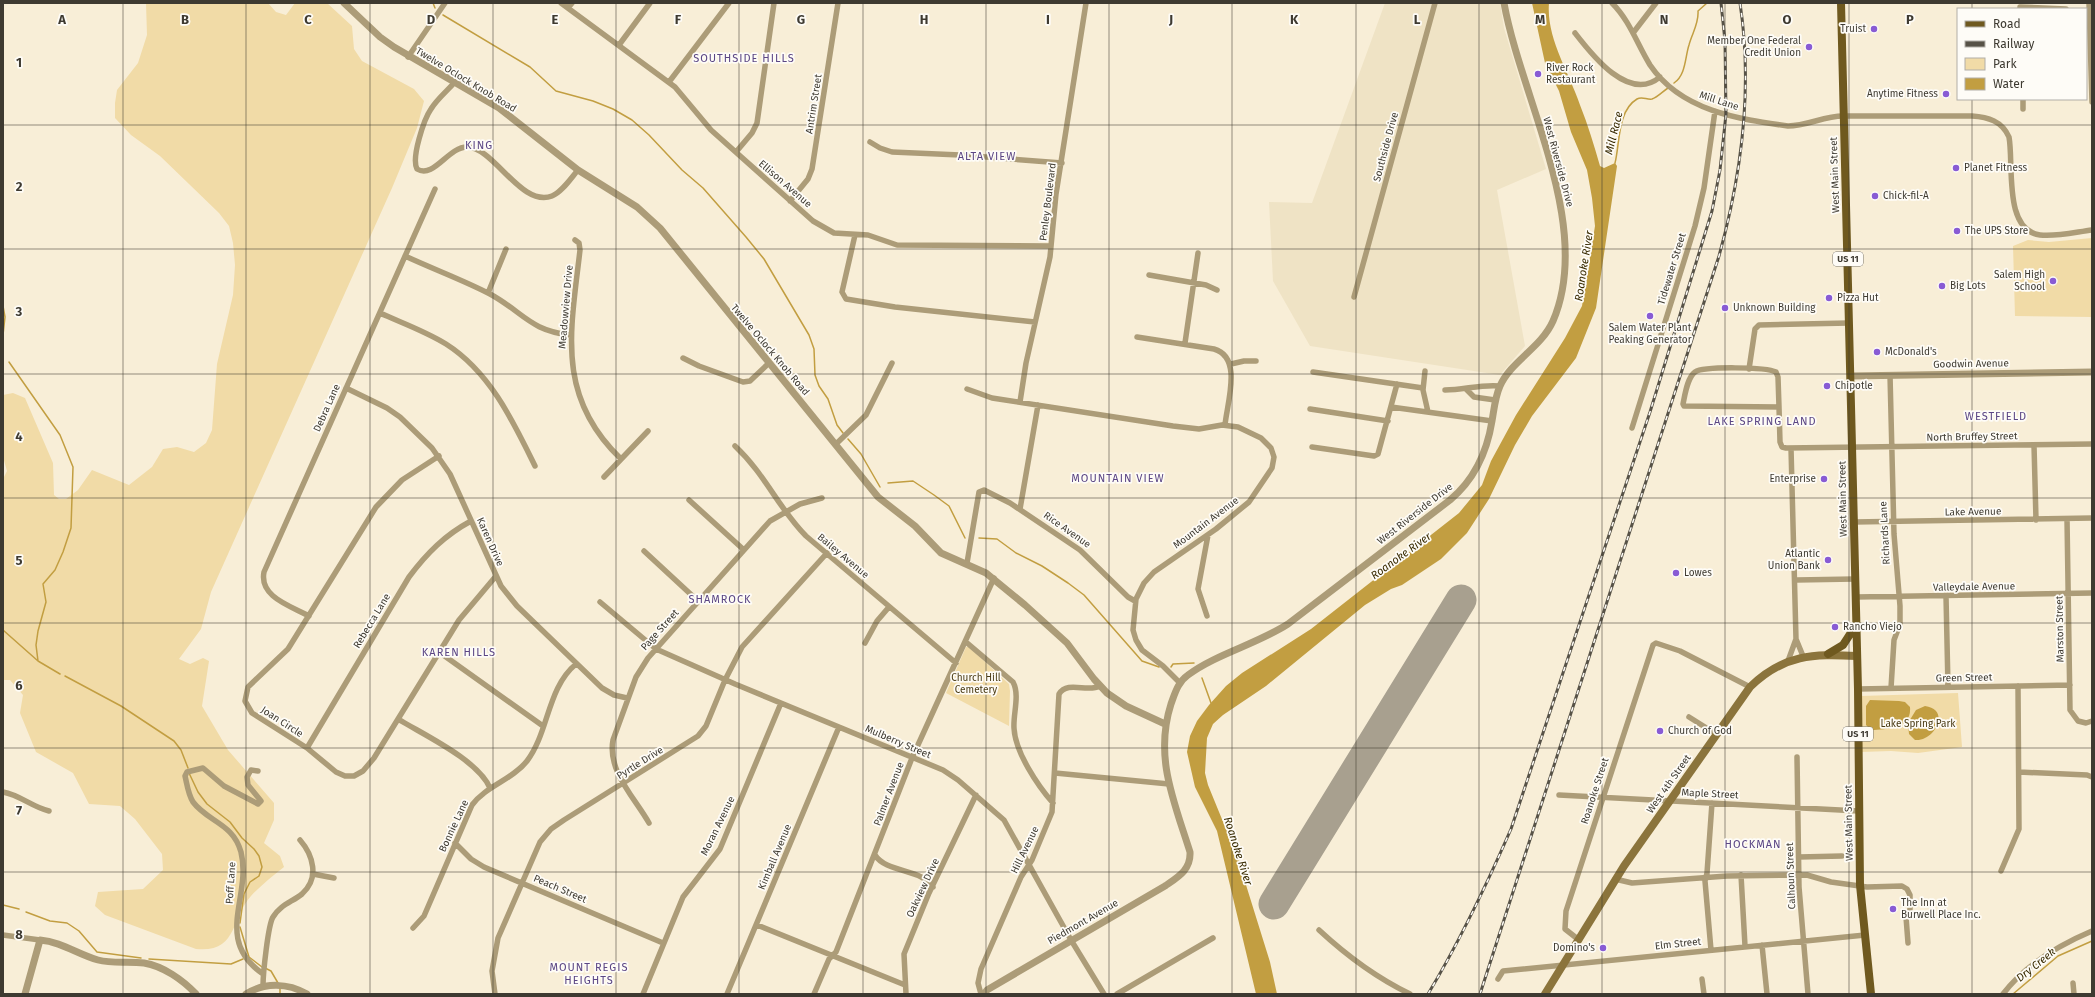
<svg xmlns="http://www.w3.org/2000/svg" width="2095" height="997" font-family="'Fira Sans',sans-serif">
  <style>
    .built { fill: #efe3c5 }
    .green { fill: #f1dba7 }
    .water { fill: #c29e41 }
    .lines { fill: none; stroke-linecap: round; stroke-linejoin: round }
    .stream { stroke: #c29e41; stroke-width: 1.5 }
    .runway { stroke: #a8a08f; stroke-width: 31 }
    .minor { stroke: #ac9c78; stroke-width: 5.5 }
    .tertiary { stroke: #ac9c78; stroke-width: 7 }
    .secondary { stroke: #8b743c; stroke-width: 8 }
    .primary { stroke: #6f591f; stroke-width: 8 }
    .rail-casing { stroke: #575247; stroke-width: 3 }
    .rail { stroke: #fefcf7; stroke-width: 1.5; stroke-dasharray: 4.5; stroke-linecap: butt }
    .grid { fill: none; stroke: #3e3a31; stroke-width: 1; stroke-opacity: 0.55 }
    .poi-dot { fill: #885bd4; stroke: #fefcf7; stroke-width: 1.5 }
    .labels { text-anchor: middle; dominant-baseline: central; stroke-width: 3.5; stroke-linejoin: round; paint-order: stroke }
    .shield { fill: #fefcf7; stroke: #78746c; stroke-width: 1 }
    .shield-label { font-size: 9px; font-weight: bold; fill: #3e3a31 }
    .poi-label { font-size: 10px; fill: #3e3a31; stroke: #fefcf7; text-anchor: start }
    .street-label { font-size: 10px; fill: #3e3a31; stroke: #fefcf7 }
    .park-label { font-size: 10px; fill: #493a13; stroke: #fefcf7 }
    .neighbourhood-label { font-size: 11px; letter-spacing: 1px; fill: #5b4684; stroke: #fefcf7 }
    .water-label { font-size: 11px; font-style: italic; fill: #382a01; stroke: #fefcf7 }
    .grid-label { font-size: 13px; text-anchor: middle; font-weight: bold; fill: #3e3a31; stroke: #fefcf7; stroke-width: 3.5; stroke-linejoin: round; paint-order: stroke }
  </style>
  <rect width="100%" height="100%" fill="#f8eed7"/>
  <path class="built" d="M1385,3H1500L1504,28L1546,169L1497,190L1525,346L1500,375L1310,346L1273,281L1269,202L1312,203Z"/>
  <path class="green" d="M146,3H268L276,12L286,15L295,3H327L352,26L354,49L362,61L414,89L424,101L417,128L392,188L211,592L201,629L179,659L190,664L203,658L209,661L202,706L228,750L274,803V820L264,843L280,856L284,867C273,876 261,885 251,896C231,918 238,953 196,949L105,915L95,906L98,892L143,889L163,870L162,854L135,819L120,806L89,804L73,773L36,752L20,713L23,695L10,680H3V479L7,471L3,457V395L13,393L25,398L53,463L54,495L59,499H66L78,490L92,470L129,485L152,467L163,449L177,447L194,452L206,443L212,430L217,364L233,295L235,265L233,243L229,226L219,213L160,156L131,135L115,118V103L117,90L138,63L147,35Z
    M2092,238V317L2015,316L2013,246L2028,240L2049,242Z
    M966,647H969L1009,684L1010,691L1009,726L946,693Z
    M1958,693L1962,747L1918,753L1891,751L1860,752L1861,696Z"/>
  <path class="water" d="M1532,3H1549C1546,38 1569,72 1580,105C1588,125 1594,145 1600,166L1604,168L1615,163L1617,166L1596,308L1576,358L1532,416L1515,445L1489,499L1467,533L1441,559L1402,585L1391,589L1365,605L1266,686L1223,715L1213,724L1207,738L1205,773L1208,785L1237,856L1270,962L1277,994H1256L1217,831L1195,787L1187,752L1190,736L1197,721L1209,705L1226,686L1242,673L1311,629L1459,513L1482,485L1491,461L1516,415L1565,338L1582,306L1595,226L1592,198L1587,170L1571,132L1559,91L1545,63Z
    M1870,700L1899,701L1905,702L1910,707C1912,729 1887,729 1871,730L1866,725V706Z
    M1925,706C1952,710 1934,742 1915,740L1909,734L1908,723L1916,710Z"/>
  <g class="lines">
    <path class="stream" d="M433,3L435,8
      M443,15L530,67L556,91L593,101L613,109L632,120L649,135L682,170L703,188L746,237L764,259L809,335L814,349L815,375L819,386L828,399L837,425L843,433
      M1674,83C1686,75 1685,57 1689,45C1692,33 1699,24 1698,11L1707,3
      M1615,163C1620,144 1617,111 1637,99C1642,96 1647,100 1652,99C1658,97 1663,91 1668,88
      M3,306L5,317L3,335
      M9,362L60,435L73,467L71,528L63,552L55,570L43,584L46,602L38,631L36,645L38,661
      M848,439L861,454L880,487
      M888,483L913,481L934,495L949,506L965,538
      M979,538L997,539L1016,553L1042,566L1068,583L1084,595L1142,661L1159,667
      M3,630L38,661L60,674
      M1171,667L1173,664L1194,663
      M65,676L121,706L174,741L181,750L188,768
      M1202,678L1211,703
      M189,773L198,792L207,804L230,822L242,838L254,849L259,856L262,867L259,876L250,882L244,894L240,923
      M3,905L19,909
      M26,912L50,921L67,923L79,931L97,952L141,958
      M240,927L249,957L262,967
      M149,959L231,964L243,959
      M265,968L271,971L278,983
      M280,988V994
      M2013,994L2058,956L2092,941"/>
    <path class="runway" d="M1274,904L1461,600"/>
    <path class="minor" d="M561,3L675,87L711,130L813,221L834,233L868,235L897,245L1051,246
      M1612,3C1630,21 1637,44 1650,65C1681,111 1738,119 1788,126C1807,126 1824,116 1843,116H1972C1988,117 2002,121 2009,137C2014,164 2003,230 2040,235C2056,237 2076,232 2092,230
      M2089,3L2092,102
      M2020,7L2066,9
      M568,8L572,3
      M1575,33C1592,55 1629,103 1660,77
      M1633,33L1656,3
      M619,45L650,3
      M408,57L445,3
      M669,82L729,3
      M454,83C447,91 437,99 431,109C424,119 411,158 417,169C434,179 448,147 467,147C494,147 521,208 552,196C562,192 571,178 578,170
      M2023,99V109
      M870,142L880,148L892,152L960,155L1062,163
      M736,152L752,133L757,123L774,3
      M790,201L808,179L812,169L838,3
      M855,235L842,292L846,299L895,307L1035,322
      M575,240L579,243L580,250C571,330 555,396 621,459
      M405,256C433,269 463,280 490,294C523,312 530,331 571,335
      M1149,275L1206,285L1217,290
      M488,293L506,249
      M1354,297L1435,3
      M380,313C402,323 425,331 446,344C490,372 513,421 535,466
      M1137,337L1214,349C1243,357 1227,403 1225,425
      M1185,343L1198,253
      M683,358L699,366L743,382L750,381L769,363
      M1231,364L1244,361H1256
      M1749,369L1755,329L1759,325L1849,323
      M1425,371L1423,390L1428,412
      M1313,372L1423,388
      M1890,375L1894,534L1900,606V624L1894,640L1891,688
      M346,388L387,408L400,417L432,448L450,474L501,586L517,606L602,688L614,695L627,698
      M967,389L992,398L1173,426L1199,429L1222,425L1238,427L1261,438L1271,448L1274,457L1272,468L1249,502L1216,529L1154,572L1144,583L1136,599L1133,630L1136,640L1142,650L1163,666L1180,683
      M1466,389L1474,397L1495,400
      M1445,390C1464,390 1481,384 1500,386
      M1020,402L1026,363L1050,257L1056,194L1086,3
      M1391,407L1492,421
      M1779,407L1778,377L1776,372C1766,367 1704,366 1695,372C1687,378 1685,395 1683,404L1684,406L1779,407L1780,442L1782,447L1786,448L2092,444
      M1310,409L1388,421
      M1632,428L1695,226L1704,188L1715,111
      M836,444L866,415L892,363
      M2034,445L2036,520
      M735,446C765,474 779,509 806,536L956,663
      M1312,447L1374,456L1378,454L1397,384
      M439,456L402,480L376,507L288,649L248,687L245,701L252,713L307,748L336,772L345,776H354L363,771L374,758L459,620L496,576
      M604,477L648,431
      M689,500L744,550
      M1020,509L1038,405
      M2067,519L2070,710L2078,721L2086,723L2092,721
      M1854,522L2092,518
      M644,551L698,601
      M967,563L979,492L984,490L1010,503L1080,550L1128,597L1135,601
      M1796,580L1855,579
      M1946,596L1948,687
      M1856,597L2092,593
      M600,602L656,649L735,684L943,770L958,780L1004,820L1071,940L1104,994
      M309,616C291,606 259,597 264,572L435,189
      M1207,616L1198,589L1208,535
      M1796,639L1803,656
      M966,642L1013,682C1020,695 1013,714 1014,728C1015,752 1038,786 1053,803
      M865,643L877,621L889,607
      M439,652L543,726
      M1788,661L1796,639L1791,448
      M1858,689L2070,685
      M1689,717L1716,734
      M398,719C424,735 478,760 490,788
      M307,748L409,577C427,553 445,535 471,521
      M1797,757L1799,887L1808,994
      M258,771L251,770L247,777L248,785L261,801L258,804L224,786L203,768L187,772L185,776C187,784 188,794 193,802C208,822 233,823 241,852C252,897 213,939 263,974
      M2019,772L2087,775L2092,777
      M1055,773L1169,784
      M3,792C20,795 32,807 49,811
      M1559,795L1859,811
      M649,823C635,798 607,771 613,740L636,677L648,658L770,521L800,504L822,498
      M455,843L471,859L484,867L663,943
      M875,855C886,873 923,869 933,887
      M1799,857L1842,856
      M2001,871L2019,829L2018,686
      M313,874L334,878
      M1741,875L1745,946
      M1615,879L1632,883L1727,876L1807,875L1831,882L1867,887L1902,886L1907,889L1910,895V909L1906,917L1908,943
      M757,925L905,985
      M413,928L424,916L472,805C486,786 512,780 527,761C549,732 547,688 576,664
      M1319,930C1347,956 1375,977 1410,994
      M3,935L40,940
      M1579,940L1565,929L1566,911L1653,645L1656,643L1680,651L1750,687
      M1762,945L1767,994
      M1711,950L1705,881L1707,873L1712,803
      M1498,979L1503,971L1865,935
      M1702,979L1704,994
      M2073,983L2074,994
      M263,986C263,974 268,925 273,917C280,905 292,902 302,894C320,878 313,855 300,840
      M495,994L492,971L498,938L540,842L551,829L564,820L698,736L706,726L725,680L742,647L827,553
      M643,994L683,897L720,849L781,703
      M727,994L839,727
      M814,994L829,959L836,952L912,758L994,578
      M906,994L904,954L929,893L976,795
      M981,994L978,983L981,969L1021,877L1032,860L1052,812L1059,694C1068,680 1087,693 1100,686
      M1117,994L1213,938
      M2003,994C2025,965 2059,945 2092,931"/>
    <path class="tertiary" d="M344,3L380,37L394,47L499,108L578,170L637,207L660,228L878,497L915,526L941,553L986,573L1025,605L1067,643L1094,679L1107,693L1126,706L1165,724
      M1851,376L2092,372
      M25,994L40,940C62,942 77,954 98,960C113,964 128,961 144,963C163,966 183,980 196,994
      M246,994C265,982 288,983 307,994
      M984,994L987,990L1165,886C1178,877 1191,870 1190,852C1174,801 1154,757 1171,704C1175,693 1178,682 1188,675C1216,654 1257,644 1288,624L1450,500C1474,480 1487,452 1492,421C1494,410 1495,397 1500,386C1511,361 1541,348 1553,321C1594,226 1521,98 1504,3"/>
    <path class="secondary" d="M1545,994L1624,866L1750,687C1784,654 1813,654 1857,656"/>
    <path class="primary" d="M1841,3L1858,689L1860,885L1871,994
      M1828,654L1843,645L1856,625"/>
    <defs>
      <path id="rail" d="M1428,994C1460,941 1486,886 1511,829L1650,412L1712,211L1720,170L1726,114L1725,41L1721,3
        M1480,994L1719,256C1742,173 1753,88 1740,3"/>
    </defs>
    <use href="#rail" class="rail-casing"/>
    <use href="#rail" class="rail"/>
  </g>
  <path class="grid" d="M123,3V994M246,3V994M370,3V994M493,3V994M616,3V994M739,3V994M863,3V994M986,3V994M1109,3V994M1232,3V994M1356,3V994M1479,3V994M1602,3V994M1725,3V994M1849,3V994M1972,3V9M1972,99V994M3,125H2092M3,249H2092M3,374H2092M3,498H2092M3,623H2092M3,748H2092M3,872H2092"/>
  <g class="poi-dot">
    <circle cx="1874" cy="29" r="4"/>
    <circle cx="1809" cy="47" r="4"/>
    <circle cx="1538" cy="74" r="4"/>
    <circle cx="1946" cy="94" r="4"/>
    <circle cx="1956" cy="168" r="4"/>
    <circle cx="1875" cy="196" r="4"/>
    <circle cx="1957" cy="231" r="4"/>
    <circle cx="2053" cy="281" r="4"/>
    <circle cx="1942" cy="286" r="4"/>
    <circle cx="1829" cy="298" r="4"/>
    <circle cx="1725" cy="308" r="4"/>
    <circle cx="1650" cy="316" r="4"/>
    <circle cx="1877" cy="352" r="4"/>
    <circle cx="1827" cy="386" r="4"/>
    <circle cx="1824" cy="479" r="4"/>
    <circle cx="1828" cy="560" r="4"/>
    <circle cx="1676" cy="573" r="4"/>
    <circle cx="1835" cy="627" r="4"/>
    <circle cx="1660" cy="731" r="4"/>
    <circle cx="1893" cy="909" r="4"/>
    <circle cx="1603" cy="948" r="4"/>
  </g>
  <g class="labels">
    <g class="shield">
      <rect x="1833" y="252" width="30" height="14" rx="3"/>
      <rect x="1843" y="727" width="30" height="14" rx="3"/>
    </g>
    <g class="shield-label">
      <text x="1848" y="259">US 11</text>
      <text x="1858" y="734">US 11</text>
    </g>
    <g class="poi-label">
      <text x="1866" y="29" text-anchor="end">Truist</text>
      <text x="1801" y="41" text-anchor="end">Member One Federal<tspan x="1801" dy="12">Credit Union</tspan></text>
      <text x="1546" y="68">River Rock<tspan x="1546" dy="12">Restaurant</tspan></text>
      <text x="1938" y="94" text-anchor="end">Anytime Fitness</text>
      <text x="1964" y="168">Planet Fitness</text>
      <text x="1883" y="196">Chick-fil-A</text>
      <text x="1965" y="231">The UPS Store</text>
      <text x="2045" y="275" text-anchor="end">Salem High<tspan x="2045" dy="12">School</tspan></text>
      <text x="1950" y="286">Big Lots</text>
      <text x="1837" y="298">Pizza Hut</text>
      <text x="1733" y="308">Unknown Building</text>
      <text x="1650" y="328" text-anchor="middle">Salem Water Plant<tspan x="1650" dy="12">Peaking Generator</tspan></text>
      <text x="1885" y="352">McDonald's</text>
      <text x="1835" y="386">Chipotle</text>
      <text x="1816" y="479" text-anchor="end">Enterprise</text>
      <text x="1820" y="554" text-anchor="end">Atlantic<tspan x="1820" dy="12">Union Bank</tspan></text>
      <text x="1684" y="573">Lowes</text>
      <text x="1843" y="627">Rancho Viejo</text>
      <text x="1668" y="731">Church of God</text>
      <text x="1901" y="903">The Inn at<tspan x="1901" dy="12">Burwell Place Inc.</tspan></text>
      <text x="1595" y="948" text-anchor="end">Domino's</text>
    </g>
    <g class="street-label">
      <text transform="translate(466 80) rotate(31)">Twelve Oclock Knob Road</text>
      <text transform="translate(1719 101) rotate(18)">Mill Lane</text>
      <text transform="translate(814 104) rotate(-81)">Antrim Street</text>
      <text transform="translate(1386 147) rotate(-75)">Southside Drive</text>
      <text transform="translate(1558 162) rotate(75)">West Riverside Drive</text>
      <text transform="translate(1835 175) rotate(-92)">West Main Street</text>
      <text transform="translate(785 184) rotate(41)">Ellison Avenue</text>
      <text transform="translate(1048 202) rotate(-83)">Penley Boulevard</text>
      <text transform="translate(1672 269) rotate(-73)">Tidewater Street</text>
      <text transform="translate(566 307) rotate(-85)">Meadowview Drive</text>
      <text transform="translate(770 350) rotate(50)">Twelve Oclock Knob Road</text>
      <text transform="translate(1971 364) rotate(-1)">Goodwin Avenue</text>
      <text transform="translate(327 408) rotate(-66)">Debra Lane</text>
      <text transform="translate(1972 437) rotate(-1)">North Bruffey Street</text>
      <text transform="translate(1843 499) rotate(-91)">West Main Street</text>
      <text transform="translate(1973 512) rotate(-1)">Lake Avenue</text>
      <text transform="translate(1415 514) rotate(-38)">West Riverside Drive</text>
      <text transform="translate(1206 523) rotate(-37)">Mountain Avenue</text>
      <text transform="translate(1067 530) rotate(35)">Rice Avenue</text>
      <text transform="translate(1885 533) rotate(-93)">Richards Lane</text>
      <text transform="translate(490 542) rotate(66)">Karen Drive</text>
      <text transform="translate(843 556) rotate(40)">Bailey Avenue</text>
      <text transform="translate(1974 587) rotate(-1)">Valleydale Avenue</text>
      <text transform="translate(372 621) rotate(-59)">Rebecca Lane</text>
      <text transform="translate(2060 629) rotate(-91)">Marston Street</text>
      <text transform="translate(660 630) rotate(-48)">Page Street</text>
      <text transform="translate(1964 678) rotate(-1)">Green Street</text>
      <text transform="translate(282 722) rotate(33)">Joan Circle</text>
      <text transform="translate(898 742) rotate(23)">Mulberry Street</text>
      <text transform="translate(640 763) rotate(-32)">Pyrtle Drive</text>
      <text transform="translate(1669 784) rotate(-55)">West 4th Street</text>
      <text transform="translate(1595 791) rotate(-72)">Roanoke Street</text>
      <text transform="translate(889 794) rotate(-69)">Palmer Avenue</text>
      <text transform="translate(1710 794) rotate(3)">Maple Street</text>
      <text transform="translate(1849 823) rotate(-91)">West Main Street</text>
      <text transform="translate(454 826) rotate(-65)">Bonnie Lane</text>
      <text transform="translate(718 826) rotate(-64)">Moran Avenue</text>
      <text transform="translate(1025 850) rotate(-64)">Hill Avenue</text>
      <text transform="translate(775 857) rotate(-67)">Kimball Avenue</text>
      <text transform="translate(1791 876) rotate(-92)">Calhoun Street</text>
      <text transform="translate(231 883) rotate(-86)">Poff Lane</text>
      <text transform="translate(923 888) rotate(-65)">Oakview Drive</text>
      <text transform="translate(560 889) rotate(23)">Peach Street</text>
      <text transform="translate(1083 922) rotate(-30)">Piedmont Avenue</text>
      <text transform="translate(1678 944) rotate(-6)">Elm Street</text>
    </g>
    <g class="park-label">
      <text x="976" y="678">Church Hill<tspan x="976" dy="12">Cemetery</tspan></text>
      <text x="1918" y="724">Lake Spring Park</text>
    </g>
    <g class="neighbourhood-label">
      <text x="744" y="58">SOUTHSIDE HILLS</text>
      <text x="479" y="145">KING</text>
      <text x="987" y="156">ALTA VIEW</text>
      <text x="1996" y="416">WESTFIELD</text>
      <text x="1762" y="421">LAKE SPRING LAND</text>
      <text x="1118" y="478">MOUNTAIN VIEW</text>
      <text x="720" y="599">SHAMROCK</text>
      <text x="459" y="652">KAREN HILLS</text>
      <text x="1753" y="844">HOCKMAN</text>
      <text x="589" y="967">MOUNT REGIS<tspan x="589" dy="13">HEIGHTS</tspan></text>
    </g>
    <g class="water-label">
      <text transform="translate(1614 133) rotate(-76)">Mill Race</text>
      <text transform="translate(1584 266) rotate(-81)">Roanoke River</text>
      <text transform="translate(1401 556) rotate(-36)">Roanoke River</text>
      <text transform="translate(1238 851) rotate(72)">Roanoke River</text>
      <text transform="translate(2036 965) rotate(-39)">Dry Creek</text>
    </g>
  </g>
  <g class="grid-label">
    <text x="62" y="24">A</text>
    <text x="185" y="24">B</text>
    <text x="308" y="24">C</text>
    <text x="431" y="24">D</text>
    <text x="555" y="24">E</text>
    <text x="678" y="24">F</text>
    <text x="801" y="24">G</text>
    <text x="924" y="24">H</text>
    <text x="1048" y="24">I</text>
    <text x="1171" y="24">J</text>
    <text x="1294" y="24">K</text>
    <text x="1417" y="24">L</text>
    <text x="1540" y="24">M</text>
    <text x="1664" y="24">N</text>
    <text x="1787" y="24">O</text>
    <text x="1910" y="24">P</text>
    <text x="19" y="67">1</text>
    <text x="19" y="191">2</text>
    <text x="19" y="316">3</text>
    <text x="19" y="441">4</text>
    <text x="19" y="565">5</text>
    <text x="19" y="690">6</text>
    <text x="19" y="815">7</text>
    <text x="19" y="939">8</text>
  </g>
  <rect width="2095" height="997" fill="none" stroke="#3e3a31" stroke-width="8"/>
  <rect x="1957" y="8" width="130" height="92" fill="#fefcf7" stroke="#b1aea8"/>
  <rect x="1965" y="21" width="20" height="6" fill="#6f591f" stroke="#b1aea8"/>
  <text x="1993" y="28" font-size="12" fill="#3e3a31">Road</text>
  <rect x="1965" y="41" width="20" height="6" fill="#575247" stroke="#b1aea8"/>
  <text x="1993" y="48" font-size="12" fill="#3e3a31">Railway</text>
  <rect x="1965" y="58" width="20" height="12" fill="#f1dba7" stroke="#b1aea8"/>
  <text x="1993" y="68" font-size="12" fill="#3e3a31">Park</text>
  <rect x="1965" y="78" width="20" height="12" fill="#c29e41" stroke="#b1aea8"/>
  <text x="1993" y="88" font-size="12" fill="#3e3a31">Water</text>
</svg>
